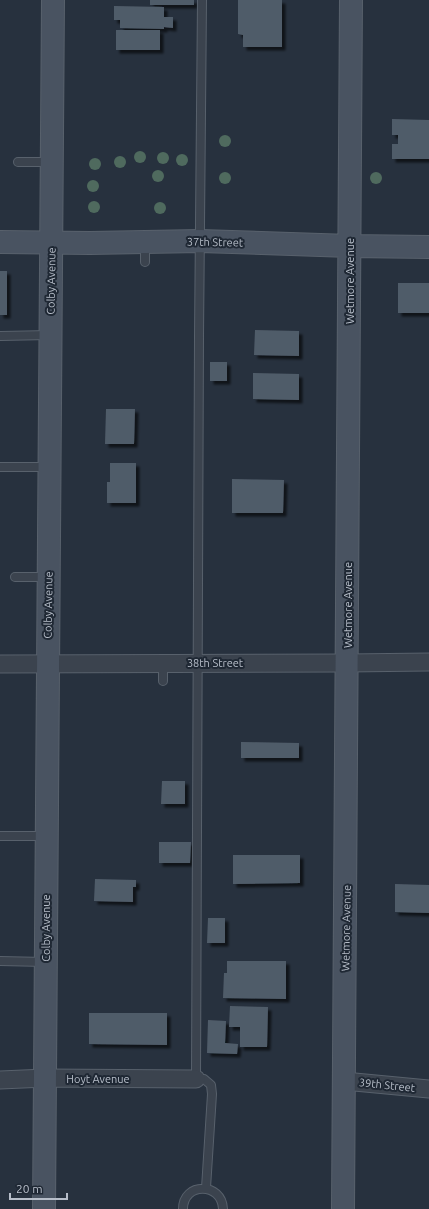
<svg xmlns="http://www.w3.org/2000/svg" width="429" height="1209" font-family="Ubuntu,sans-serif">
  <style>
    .building { fill: #505c69; filter: url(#shadow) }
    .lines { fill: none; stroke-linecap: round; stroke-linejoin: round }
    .lane-casing { stroke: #58616c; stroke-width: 10 }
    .street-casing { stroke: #58616c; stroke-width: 19 }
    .secondary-casing { stroke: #58616c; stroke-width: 24 }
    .lane { stroke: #3b434e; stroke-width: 8 }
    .street { stroke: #3b434e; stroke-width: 17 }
    .secondary { stroke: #495361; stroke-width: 22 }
    .tree { fill: #4f6a5e }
    .labels { text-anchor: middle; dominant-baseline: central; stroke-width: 4; stroke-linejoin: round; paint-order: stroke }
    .street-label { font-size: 11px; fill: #b7bec9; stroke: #1f2834 }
  </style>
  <defs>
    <filter id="shadow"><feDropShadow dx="3.5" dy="3.5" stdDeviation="1" flood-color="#0009"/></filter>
  </defs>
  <rect width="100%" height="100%" fill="#27313e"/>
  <path class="building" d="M150,0H194V5H150Z
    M238,0H282V47H243V35L238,34Z
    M114,6L164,7V17H173V28L164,27V29L120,28V20H114Z
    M116,30H160V50H116Z
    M392,119L429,120V159H392V144H398V135H392Z
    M0,271H7V315H0Z
    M398,283H429V313H398Z
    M255,330L299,331V356L254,355Z
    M210,362H227V381H210Z
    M253,373L299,374V400L253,399Z
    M106,409H135L134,444H105Z
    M110,463H136V503H107V482H110Z
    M232,479L284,480L283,513H232Z
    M241,742L299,743V758H241Z
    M162,781H185V804H161Z
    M159,842H191L190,863H159Z
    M233,855H300V883L233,884Z
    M95,879L136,880V887H133V902L94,901Z
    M395,884L429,885V913L395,912Z
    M208,918H225V943H207Z
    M227,961H286V999L223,998L224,973H227Z
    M230,1006L268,1007L267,1047H240V1027H229Z
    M89,1013H167V1045L89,1044Z
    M208,1020L226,1021L225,1043L238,1044L237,1054L207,1053Z"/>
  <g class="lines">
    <defs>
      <path id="lane" d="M202,0L199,337L196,1079H204L211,1085L212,1094L206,1188
        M18,162H51
        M145,243V262
        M1,336L49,335
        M0,467H48
        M15,577H48
        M163,663V681
        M0,836H45
        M0,961L45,962
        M183,1209C183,1182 222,1182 223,1209"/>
      <path id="street" d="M0,664L348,663L429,662
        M0,1080L46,1078L196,1079
        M344,1081L429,1089"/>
      <path id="secondary" d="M0,242L90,243L200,241L350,246L429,247
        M44,1209L53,0
        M343,1209L351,0"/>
    </defs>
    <use href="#lane" class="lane-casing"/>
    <use href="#street" class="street-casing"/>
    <use href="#secondary" class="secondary-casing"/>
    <use href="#lane" class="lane"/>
    <use href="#street" class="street"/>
    <use href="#secondary" class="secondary"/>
  </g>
  <g class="tree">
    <circle cx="225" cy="141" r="6"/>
    <circle cx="140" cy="157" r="6"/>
    <circle cx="163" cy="158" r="6"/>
    <circle cx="182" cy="160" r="6"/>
    <circle cx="120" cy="162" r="6"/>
    <circle cx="95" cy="164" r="6"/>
    <circle cx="158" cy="176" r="6"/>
    <circle cx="225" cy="178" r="6"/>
    <circle cx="376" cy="178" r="6"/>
    <circle cx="93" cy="186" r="6"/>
    <circle cx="94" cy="207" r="6"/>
    <circle cx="160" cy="208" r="6"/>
  </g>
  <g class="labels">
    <g class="street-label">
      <text transform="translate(215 242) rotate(1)">37th Street</text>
      <text transform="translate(51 281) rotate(-89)">Colby Avenue</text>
      <text transform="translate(350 281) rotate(-90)">Wetmore Avenue</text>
      <text transform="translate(48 605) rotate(-89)">Colby Avenue</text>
      <text transform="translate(348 605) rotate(-90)">Wetmore Avenue</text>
      <text x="215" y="663">38th Street</text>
      <text transform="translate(46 928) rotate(-90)">Colby Avenue</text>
      <text transform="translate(346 928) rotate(-89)">Wetmore Avenue</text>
      <text x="98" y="1079">Hoyt Avenue</text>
      <text transform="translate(387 1085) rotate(6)">39th Street</text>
    </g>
  </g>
  <path d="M10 1193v6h57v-6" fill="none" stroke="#b7bec9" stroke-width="2"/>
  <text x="16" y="1193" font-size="12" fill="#b7bec9" stroke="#1f2834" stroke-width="3" paint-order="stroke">20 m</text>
</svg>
